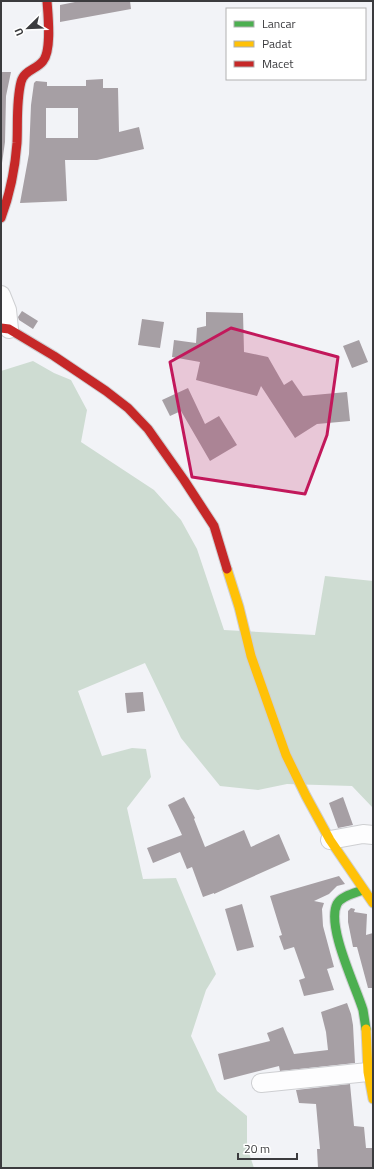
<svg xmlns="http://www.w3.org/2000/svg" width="374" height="1169" font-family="'Titillium Web',sans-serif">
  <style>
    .green { fill: #cedcd2 }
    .building { fill: #a69fa4; fill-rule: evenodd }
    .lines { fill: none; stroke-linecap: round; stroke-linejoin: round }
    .street-casing { stroke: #cecfd2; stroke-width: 20 }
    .fast-casing { stroke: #cecfd2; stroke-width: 11 }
    .slow-casing { stroke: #cecfd2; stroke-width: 11 }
    .jam-casing { stroke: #cecfd2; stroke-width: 11 }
    .street { stroke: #fdfdfe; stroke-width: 18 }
    .fast { stroke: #4caf50; stroke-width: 9 }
    .slow { stroke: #ffc107; stroke-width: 9 }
    .jam { stroke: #c62828; stroke-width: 9 }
    .marked { fill: #c2185b; fill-opacity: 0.2; stroke: #c2185b; stroke-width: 3; stroke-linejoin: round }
  </style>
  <rect width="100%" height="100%" fill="#f2f3f7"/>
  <path class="green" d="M33,361L54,373L71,380L87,410L81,442L154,490L181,520L197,549L224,630L315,635L325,576L373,581V808L352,786L287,784L258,790L220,786L181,738L145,663L78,691L102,756L132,748L146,749L151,777L127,808L143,879L176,878L216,974L206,990L191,1036L217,1091L247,1116V1147L254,1168H1V371Z"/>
  <path class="building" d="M80,1H130L131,9L60,22V5Z
    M1,72H11L6,96L5,142L1,170Z
    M103,79V88H118L119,132L139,127L144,149L97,160H65L67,201L20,203L29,154L31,105L34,83L36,81L47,82V86H86V80ZM46,108H78V138H46Z
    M22,311L38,321L33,329L19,320L18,317Z
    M206,312L243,313L244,352L268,357L284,385L292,380L303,396L347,392L350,421L317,424L295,438L261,386L257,396L196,380L200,362L172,357L174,340L196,343L197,328L206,326Z
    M142,319L164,322L160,348L138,345Z
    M359,340L368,362L352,368L343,346Z
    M188,388L205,424L219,416L237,445L210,461L181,411L170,416L162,400Z
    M143,692L145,711L127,713L125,693Z
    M184,797L195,818L194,819L205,847L244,830L251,847L279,834L290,860L214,894V893L203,897L192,867L187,869L180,852L153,863L147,848L182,835L168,805Z
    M343,797L353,825L338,828L329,803Z
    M339,876L345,884L337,886L329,894L314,901L324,903L322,909L323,926L334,967L327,969L334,990L304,996L299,980L305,978L294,947L284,950L279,936L282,935L270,896Z
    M242,904L254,947L237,951L225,909Z
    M351,908L355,909L354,912L367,914L366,935L373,933V988H368L357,947H353L348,922V911Z
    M347,1003L351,1014L353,1025L355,1063L280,1071L279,1066L224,1080L218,1054L270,1041L267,1033L283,1027L294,1054L328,1050L326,1032L321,1012Z
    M350,1084L354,1126L364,1127L366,1148H373V1168H318L317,1149H320L316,1104L299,1103L296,1090Z"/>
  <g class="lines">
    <defs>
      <path id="street" d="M1,295L7,310L9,329
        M330,840L363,834L373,835
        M261,1083L368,1072"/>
      <path id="fast" d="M363,890C355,893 341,896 337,904C326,926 356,987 363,1010C364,1016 365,1023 366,1029"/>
      <path id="slow" d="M227,569L239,607L251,656L286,755L306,796L330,840L373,903
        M366,1029L368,1072L373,1099"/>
      <path id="jam" d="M1,218C10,194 15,169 17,143C18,123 16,102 21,82C24,70 36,70 43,61C52,50 48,15 47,1
        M1,328L9,329L54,356L106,391L128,408L148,429L184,480L214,526L227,569"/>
    </defs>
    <use href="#street" class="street-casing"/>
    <use href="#fast" class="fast-casing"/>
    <use href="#slow" class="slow-casing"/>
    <use href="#jam" class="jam-casing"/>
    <use href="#street" class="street"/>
    <use href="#fast" class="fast"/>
    <use href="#slow" class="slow"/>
    <use href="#jam" class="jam"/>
  </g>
  <path class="marked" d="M231,328L338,357L327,435L305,494L192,477L170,362Z"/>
  <rect width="374" height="1169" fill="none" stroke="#3b3b3e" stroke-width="4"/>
  <rect x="226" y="8" width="140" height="72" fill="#ffffff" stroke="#b1b1b2"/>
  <rect x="234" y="21" width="20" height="6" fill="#4caf50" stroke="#b1b1b2"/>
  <text x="262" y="28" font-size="12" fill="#3b3b3e">Lancar</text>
  <rect x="234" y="41" width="20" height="6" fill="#ffc107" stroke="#b1b1b2"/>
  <text x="262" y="48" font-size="12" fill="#3b3b3e">Padat</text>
  <rect x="234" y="61" width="20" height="6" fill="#c62828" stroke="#b1b1b2"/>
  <text x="262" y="68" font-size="12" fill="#3b3b3e">Macet</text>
  <g transform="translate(28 28) rotate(247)" stroke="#ffffff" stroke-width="3" paint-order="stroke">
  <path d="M0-3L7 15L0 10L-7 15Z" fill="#3b3b3e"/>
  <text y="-6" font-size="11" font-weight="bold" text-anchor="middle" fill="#3b3b3e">U</text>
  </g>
  <path d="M238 1153v6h59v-6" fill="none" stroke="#3b3b3e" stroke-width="2"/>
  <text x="244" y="1153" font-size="12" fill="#3b3b3e" stroke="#ffffff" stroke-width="3" paint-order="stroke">20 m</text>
</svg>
